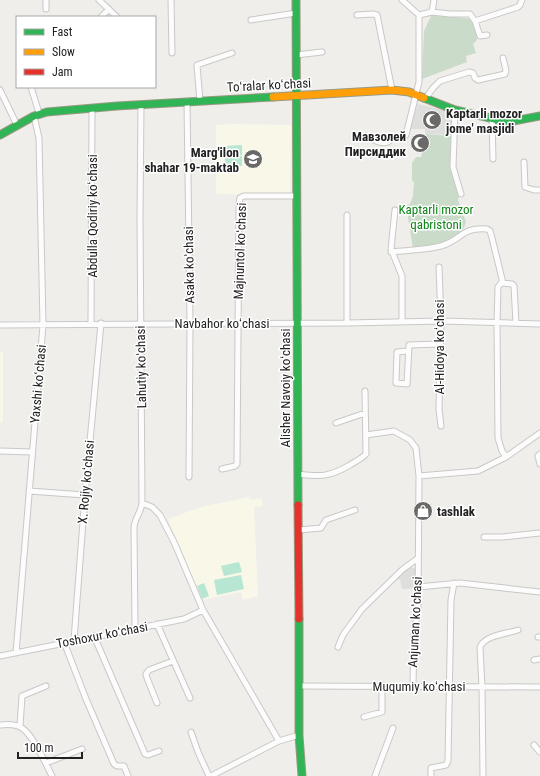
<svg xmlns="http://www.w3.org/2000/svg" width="540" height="776" font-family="'Roboto Condensed',sans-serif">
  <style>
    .education { fill: #f8f7e8 }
    .religious { fill: #dededc }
    .cemetery { fill: #cadbca }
    .pitch { fill: #b7e6d2 }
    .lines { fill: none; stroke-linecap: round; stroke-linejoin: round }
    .street-casing { stroke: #c9c8c7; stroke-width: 7 }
    .fast-casing { stroke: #999a82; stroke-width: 9 }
    .slow-casing { stroke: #999a82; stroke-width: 9 }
    .jam-casing { stroke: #999a82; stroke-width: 9 }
    .street { stroke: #fdfcfc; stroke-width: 5 }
    .fast { stroke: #30b455; stroke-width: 7 }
    .slow { stroke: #ff9f0a; stroke-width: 7 }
    .jam { stroke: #e5322d; stroke-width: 7 }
    .labels { text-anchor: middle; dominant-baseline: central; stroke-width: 3; stroke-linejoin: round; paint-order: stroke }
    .street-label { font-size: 13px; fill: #222; stroke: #fff }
    .poi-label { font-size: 13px; font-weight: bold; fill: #222; stroke: #fff; text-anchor: start }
    .park-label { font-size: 13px; fill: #0c8416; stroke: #fff }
  </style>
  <rect width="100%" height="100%" fill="#f0eeeb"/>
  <path class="education" d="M233,124L291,125L290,195L216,194V125Z
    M0,351L3,352V422H0Z
    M249,497L250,500L262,498L263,506L254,507L258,596L243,600L241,592L202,600L168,519L201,507Z"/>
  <path class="religious" d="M418,104L453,112L452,135L425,134V129H409Z
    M411,566L412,568H416L417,588L402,589L400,579L398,580L396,578L399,574Z"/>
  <path class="cemetery" d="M432,14L471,19L478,35L477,40L473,44L476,53L466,56L467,62L422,79L424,31Z
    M426,134L451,136L450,169L459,195L458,200L466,222C460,245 432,245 413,249L406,205L410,204L413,196L414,182L412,181V163L416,157H421Z"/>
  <path class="pitch" d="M242,145V155L225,156V146Z
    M225,156H242V166H225Z
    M239,562L242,572L224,576L221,566Z
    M241,575L244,589L217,595L214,580Z
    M204,583L209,596L202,599L197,586Z"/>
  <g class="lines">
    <defs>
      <path id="street" d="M46,0V9
        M99,0L117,17
        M171,0L172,53
        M402,0L419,15
        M432,12L434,0
        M357,15L373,14L377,15L392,90
        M101,17L109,9
        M251,20L296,13
        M475,21L480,36L487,35
        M296,55L322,52
        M31,87L39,113
        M0,90L17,125
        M426,98L433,88L440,81L469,72L473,73L475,78L478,80L505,74L506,70L503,58
        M187,101L190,324L189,477
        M200,101L197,65L232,53
        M455,110L453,167L461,194
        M492,118L493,159
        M366,136C372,139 381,145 388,142C392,139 389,139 393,138C398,137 402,139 406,135L419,82V15L432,12L450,14H470L475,21L518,7L520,5L522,0
        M524,162L525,187L534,190H540
        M395,210L391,249L402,276V322
        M391,252C408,250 426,250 441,246C462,240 461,227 487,229L490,231L492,238L503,283
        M439,267L441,321L439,409L441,426
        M347,323V215
        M91,324L92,108
        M0,325L347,323L443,321L540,324
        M407,351L397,352L396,383L407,384L409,345L440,344
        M336,423L365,413
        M366,435L394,431L410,440L416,448L419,476L418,608L414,634L413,686
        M0,451L32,452
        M540,454L538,456L540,464
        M506,457L502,451L498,438L497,322L498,287L501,283L512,284L514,286L516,323
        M222,469L235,466L237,464L239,203L240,198L244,196H297
        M298,474C321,477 329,477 350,465C356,461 361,459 366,454L365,391
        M419,476L478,471L506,457L540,433
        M29,491L85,495
        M142,503L152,507L160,515L174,542L203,610L279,741
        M299,530L321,528L326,520L355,510
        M484,537H502L540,533
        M418,587L460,583L540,592
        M157,624L190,698
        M135,628L134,528C134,519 141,513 142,503L140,217L141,105
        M94,636L145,754L148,755L159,751
        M538,637H540
        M74,640L85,495L101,323
        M64,642L86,699L114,764L117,766H124L128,776
        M338,647L343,635L362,609L403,569L417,559
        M16,653L43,325L39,138L34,116
        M0,656L184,619L203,610
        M534,660L540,659
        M299,686L540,687
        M157,703L147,678L146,674L149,670L173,661
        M364,717L382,712V685
        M0,725C7,724 16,724 22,728C33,735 46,764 52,776
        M20,726L22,696L46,686
        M191,732L198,752L209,776
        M534,745L540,752
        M46,763L82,749
        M211,776L279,741L299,735
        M375,776L393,728
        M431,776V768L446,765L448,761L451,600L454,583
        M483,776L482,687L480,647C485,635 506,634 518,630"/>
      <path id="fast" d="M296,0L298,505
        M424,98L455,110L508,122L540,116
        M0,135L34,116L47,112L117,106L273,97
        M299,619V735L302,776"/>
      <path id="slow" d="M273,97L392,90L409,92L424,98"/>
      <path id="jam" d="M298,505L299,619"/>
    </defs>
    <use href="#street" class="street-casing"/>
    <use href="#fast" class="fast-casing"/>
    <use href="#slow" class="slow-casing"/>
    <use href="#jam" class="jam-casing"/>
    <use href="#street" class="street"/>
    <use href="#fast" class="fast"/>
    <use href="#slow" class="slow"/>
    <use href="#jam" class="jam"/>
  </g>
  <defs>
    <symbol id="mosque-disc" viewBox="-11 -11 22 22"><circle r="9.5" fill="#6a6968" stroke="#fff"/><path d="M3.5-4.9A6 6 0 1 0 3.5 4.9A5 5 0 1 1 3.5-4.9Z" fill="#fff"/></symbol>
    <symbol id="school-disc" viewBox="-11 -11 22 22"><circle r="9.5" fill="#6a6968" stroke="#fff"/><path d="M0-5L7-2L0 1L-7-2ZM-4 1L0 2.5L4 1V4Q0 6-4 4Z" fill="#fff"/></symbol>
    <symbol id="shop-disc" viewBox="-11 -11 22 22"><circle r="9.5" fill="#6a6968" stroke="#fff"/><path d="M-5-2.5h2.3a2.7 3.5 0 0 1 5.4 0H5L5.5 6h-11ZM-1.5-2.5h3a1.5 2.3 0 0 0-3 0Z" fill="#fff"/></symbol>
  </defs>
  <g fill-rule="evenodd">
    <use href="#mosque-disc" x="421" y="109" width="22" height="22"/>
    <use href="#mosque-disc" x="409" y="132" width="22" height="22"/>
    <use href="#school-disc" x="242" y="148" width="22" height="22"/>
    <use href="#shop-disc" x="412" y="500" width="22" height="22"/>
  </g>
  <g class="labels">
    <g class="street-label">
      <text transform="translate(269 85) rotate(-3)">Toʻralar koʻchasi</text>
      <text transform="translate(92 216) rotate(-90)">Abdulla Qodiriy koʻchasi</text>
      <text transform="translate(240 251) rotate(-88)">Majnuntol koʻchasi</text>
      <text transform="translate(189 265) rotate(-91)">Asaka koʻchasi</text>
      <text x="222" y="323">Navbahor koʻchasi</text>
      <text transform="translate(439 347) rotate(-90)">Al-Hidoya koʻchasi</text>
      <text transform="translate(141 367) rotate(-91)">Lahutiy koʻchasi</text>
      <text transform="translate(38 384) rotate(-85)">Yaxshi koʻchasi</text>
      <text transform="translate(285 388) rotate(-90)">Alisher Navoiy koʻchasi</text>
      <text transform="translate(86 482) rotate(-85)">X. Rojiy koʻchasi</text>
      <text transform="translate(415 622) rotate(-87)">Anjuman koʻchasi</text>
      <text transform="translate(102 635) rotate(-11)">Toshoxur koʻchasi</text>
      <text x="419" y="686">Muqumiy koʻchasi</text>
    </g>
    <g class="poi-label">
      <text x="446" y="113">Kaptarli mozor<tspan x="446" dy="15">jome' masjidi</tspan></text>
      <text x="406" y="136" text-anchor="end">Мавзолей<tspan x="406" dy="15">Пирсиддик</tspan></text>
      <text x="239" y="152" text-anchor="end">Marg'ilon<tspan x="239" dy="15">shahar 19-maktab</tspan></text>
      <text x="437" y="511">tashlak</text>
    </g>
    <g class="park-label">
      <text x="436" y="209">Kaptarli mozor<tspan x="436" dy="15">qabristoni</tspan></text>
    </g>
  </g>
  <rect x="16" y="16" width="140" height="72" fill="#ffffff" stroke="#a7a7a7"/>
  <rect x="24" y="29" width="20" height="6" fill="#30b455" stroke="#a7a7a7"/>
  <text x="52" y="36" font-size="12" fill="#222222">Fast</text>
  <rect x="24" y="49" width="20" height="6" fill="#ff9f0a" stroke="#a7a7a7"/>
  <text x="52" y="56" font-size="12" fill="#222222">Slow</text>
  <rect x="24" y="69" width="20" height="6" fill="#e5322d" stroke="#a7a7a7"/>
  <text x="52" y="76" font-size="12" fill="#222222">Jam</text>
  <path d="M18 752v6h64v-6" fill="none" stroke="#222222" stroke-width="2"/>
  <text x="24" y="752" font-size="12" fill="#222222" stroke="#ffffff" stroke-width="3" paint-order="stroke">100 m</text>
</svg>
